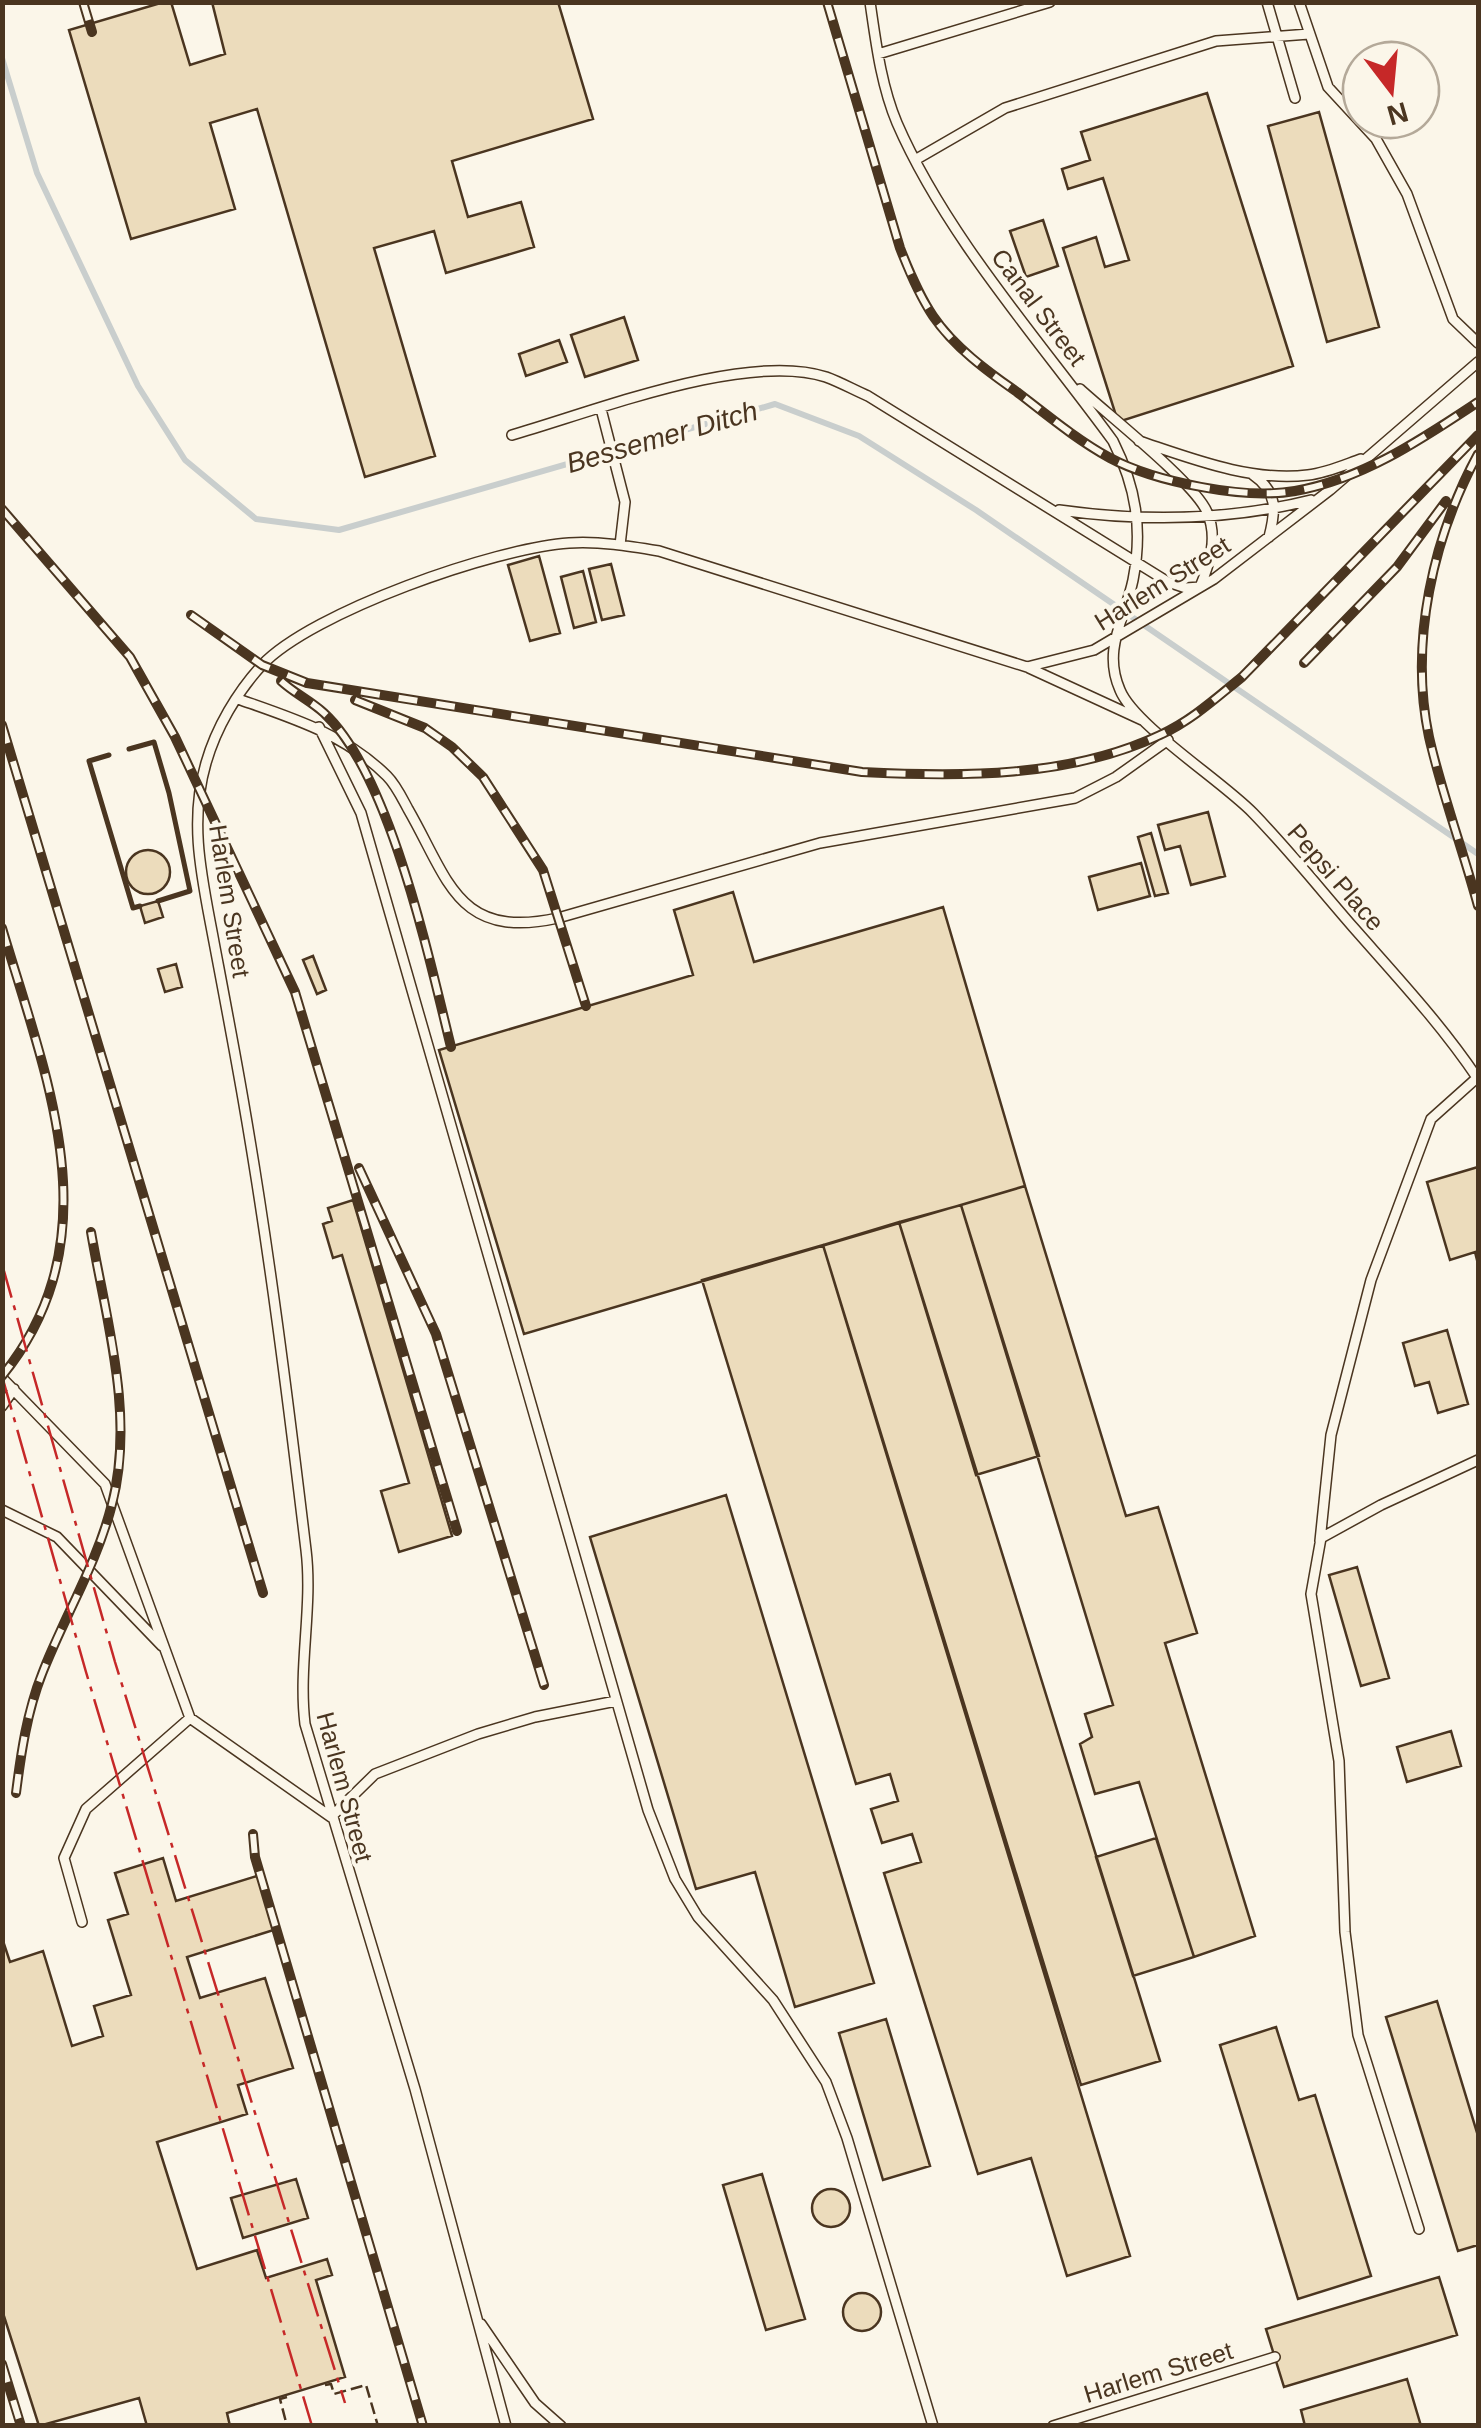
<svg xmlns="http://www.w3.org/2000/svg" width="1481" height="2428" font-family="Helvetica,sans-serif">
  <style>
    .lines { fill: none; stroke-linecap: round; stroke-linejoin: round }
    .stream { stroke: #c9cecd; stroke-width: 6 }
    .building { fill: #ecdcbc; stroke: #4a3520; stroke-width: 2.5 }
    .service-casing { stroke: #4a3520; stroke-width: 12 }
    .service { stroke: #fbf6e9; stroke-width: 9 }
    .rail-casing { stroke: #4a3520; stroke-width: 10 }
    .rail { stroke: #fbf6e9; stroke-width: 6; stroke-dasharray: 19; stroke-linecap: butt }
    .fence { stroke: #4a3520; stroke-width: 2.5; stroke-dasharray: 12 5; stroke-linecap: butt }
    .wall { stroke: #4a3520; stroke-width: 5 }
    .power { stroke: #c62828; stroke-width: 2.5; stroke-dasharray: 35 8 5 8; stroke-linecap: butt }
    .labels { text-anchor: middle; dominant-baseline: central; stroke-width: 8; stroke-linejoin: round; paint-order: stroke }
    .street-label { font-size: 25px; fill: #4a3520; stroke: #fbf6e9 }
    .water-label { font-size: 28px; font-style: italic; fill: #4a3520; stroke: #fbf6e9 }
  </style>
  <rect width="100%" height="100%" fill="#fbf6e9"/>
  <g class="lines">
    <path class="stream" d="M2,58L37,173L138,386L185,460L256,519L339,530L775,404L859,436L976,510L1478,854"/>
  </g>
  <path class="building" d="M164,2H171L190,65L225,54L212,2H558L593,119L452,161L468,217L521,202L534,247L446,273L434,231L374,248L435,456L365,477L257,109L210,123L235,209L131,239L69,30Z
    M1207,93L1293,366L1118,422L1063,248L1096,237L1105,267L1129,260L1103,178L1068,189L1062,169L1090,160L1081,132Z
    M1319,112L1379,327L1327,342L1268,126Z
    M1043,220L1058,266L1026,277L1010,231Z
    M624,317L638,360L585,377L571,335Z
    M559,340L567,362L526,376L519,354Z
    M539,556L560,633L530,641L508,565Z
    M611,564L624,615L602,620L589,569Z
    M583,571L596,622L574,628L561,577Z
    M1208,812L1225,876L1191,885L1180,846L1165,850L1158,825Z
    M1151,833L1168,893L1155,896L1138,837Z
    M126 872a22 22 0 1 1 44 0a22 22 0 1 1-44 0Z
    M1141,863L1150,896L1098,910L1089,877Z
    M733,892L754,962L943,907L1025,1186L524,1334L439,1050L693,975L674,910Z
    M158,901L163,917L145,923L140,906Z
    M313,956L326,990L317,994L303,960Z
    M176,964L182,987L165,992L158,969Z
    M1478,1167V1264L1475,1252L1450,1260L1427,1182Z
    M1025,1186L1126,1516L1158,1507L1197,1633L1165,1643L1255,1936L1194,1957L1139,1782L1095,1794L1080,1744L1092,1737L1085,1714L1113,1705L961,1205Z
    M353,1200L452,1536L399,1552L381,1491L409,1483L342,1255L333,1258L323,1224L332,1221L328,1208Z
    M961,1205L1039,1456L976,1475L899,1222Z
    M899,1222L1160,2061L1081,2085L823,1245Z
    M823,1245L1130,2256L1067,2276L1031,2158L978,2174L884,1873L921,1862L912,1834L882,1843L871,1809L898,1801L890,1774L856,1784L702,1280Z
    M1447,1330L1468,1404L1438,1413L1429,1382L1415,1386L1403,1343Z
    M726,1495L874,1983L795,2007L755,1872L696,1889L590,1537Z
    M1357,1567L1389,1678L1361,1686L1329,1575Z
    M1451,1731L1461,1766L1407,1782L1397,1747Z
    M1156,1838L1194,1957L1133,1976L1096,1857Z
    M163,1858L176,1901L260,1875L277,1929L187,1957L200,1998L265,1978L293,2068L238,2085L247,2114L157,2142L197,2269L257,2250L266,2278L327,2259L332,2275L316,2280L345,2377L227,2413L230,2426H147L139,2398L39,2426L2,2310V1938L10,1962L43,1951L72,2046L103,2036L94,2006L131,1995L108,1920L128,1914L115,1873Z
    M1437,2001L1478,2136V2245L1458,2251L1386,2017Z
    M886,2019L930,2166L883,2180L839,2033Z
    M1276,2027L1299,2100L1315,2095L1371,2276L1298,2299L1220,2045Z
    M762,2174L805,2319L766,2330L723,2185Z
    M296,2179L308,2218L243,2238L231,2198Z
    M812 2208a19 19 0 1 1 38 0a19 19 0 1 1-38 0Z
    M1439,2277L1457,2335L1284,2387L1266,2329Z
    M843 2312a19 19 0 1 1 38 0a19 19 0 1 1-38 0Z
    M1407,2379L1421,2426H1305L1301,2410Z"/>
  <g class="lines">
    <defs>
      <path id="service" d="M870,2C876,43 881,85 897,123C946,236 1040,341 1113,441C1136,487 1143,529 1133,580C1125,619 1102,649 1120,690C1134,725 1222,781 1253,813C1288,849 1320,889 1353,927C1397,977 1441,1024 1478,1079
        M1267,2L1295,98
        M1299,2L1328,87L1376,139L1407,194L1453,319L1478,343
        M878,54L1050,2
        M915,160L1005,108L1216,41L1309,34
        M601,409L625,502L620,545
        M512,435C593,412 746,351 826,377C840,382 854,390 868,396L1168,582L1186,588L1200,587C1210,563 1218,537 1207,512C1195,483 1107,414 1080,389
        M1139,441C1193,459 1251,482 1308,475C1326,473 1344,465 1361,459
        M1252,474C1278,492 1276,510 1269,537
        M1059,510C1145,522 1227,521 1311,500
        M1029,668L1142,720
        M238,699C292,718 345,734 387,776C396,785 402,798 408,809C449,880 457,940 558,918L820,843L1075,798L1116,777L1168,740
        M319,727L361,813L648,1810L675,1879L698,1917L773,2000L826,2082L847,2138L933,2426
        M2,1378L105,1484L190,1718L331,1817L375,1774L478,1734L535,1717L616,1701
        M2,1406L14,1389
        M2,1510L57,1537L162,1646
        M1320,1541L1331,1435L1371,1280L1431,1119L1478,1077
        M82,1922L64,1858L86,1809L190,1718
        M1419,2229L1358,2035L1345,1932L1339,1761L1311,1594L1321,1538L1381,1505L1478,1460
        M481,2324L535,2403L561,2426
        M506,2426L415,2089L305,1724C298,1666 313,1607 306,1550C288,1400 269,1248 243,1099C234,1047 224,995 214,942C203,882 188,824 206,763C216,728 237,692 262,665C312,612 495,548 569,543C599,541 629,546 659,551L1027,667L1094,650L1214,579L1330,490L1478,362
        M1053,2426L1275,2357"/>
    </defs>
    <use href="#service" class="service-casing"/>
    <use href="#service" class="service"/>
    <defs>
      <path id="rail" d="M83,2L92,32
        M827,2L900,248C909,271 919,295 933,316C954,347 987,371 1017,392C1047,415 1077,440 1110,458C1155,482 1245,500 1295,491C1363,479 1422,439 1478,402
        M1478,454C1433,537 1409,643 1429,737C1442,794 1463,850 1478,906
        M2,509L130,657L175,737L295,992L457,1531
        M191,615L262,665L307,683L862,772C961,777 1068,778 1160,735C1191,721 1216,698 1242,677L1478,435
        M1304,663L1397,567L1446,501
        M281,681C294,693 311,701 324,713C390,774 429,958 451,1047
        M355,700L425,728L452,747L483,777L543,870L586,1006
        M2,725L263,1593
        M2,928C46,1078 115,1237 2,1376
        M359,1168L436,1334L544,1685
        M16,1793C21,1753 27,1712 42,1674C64,1617 97,1564 112,1504C135,1415 106,1320 91,1232
        M253,1834L255,1857L423,2426
        M2,2364L21,2426"/>
    </defs>
    <use href="#rail" class="rail-casing"/>
    <use href="#rail" class="rail"/>
    <path class="fence" d="M325,2385L331,2384L334,2394L366,2385L378,2426
      M287,2397L280,2399L287,2426"/>
    <path class="wall" d="M129,749L154,742L169,793L190,891L158,901
      M109,755L89,761L133,908L140,906"/>
    <path class="power" d="M2,1264L115,1662L345,2403
      M2,1376L86,1672L312,2426"/>
  </g>
  <g class="labels">
    <g class="street-label">
      <text transform="translate(1039 307) rotate(53)">Canal Street</text>
      <text transform="translate(1162 583) rotate(-32)">Harlem Street</text>
      <text transform="translate(1336 877) rotate(49)">Pepsi Place</text>
      <text transform="translate(230 901) rotate(81)">Harlem Street</text>
      <text transform="translate(345 1787) rotate(75)">Harlem Street</text>
      <text transform="translate(1158 2372) rotate(-17)">Harlem Street</text>
    </g>
    <g class="water-label">
      <text transform="translate(662 437) rotate(-16)">Bessemer Ditch</text>
    </g>
  </g>
  <rect width="1481" height="2428" fill="none" stroke="#4a3520" stroke-width="10"/>
  <g transform="translate(1391 90) rotate(164)"><circle r="48" fill="#fbf6e9" stroke="#b4a999" stroke-width="2.5"/>
  <path d="M0-8L18 38L0 25L-18 38Z" fill="#c62828"/>
  <text y="-15" font-size="28" font-weight="bold" text-anchor="middle" fill="#4a3520">N</text>
  </g>
</svg>
